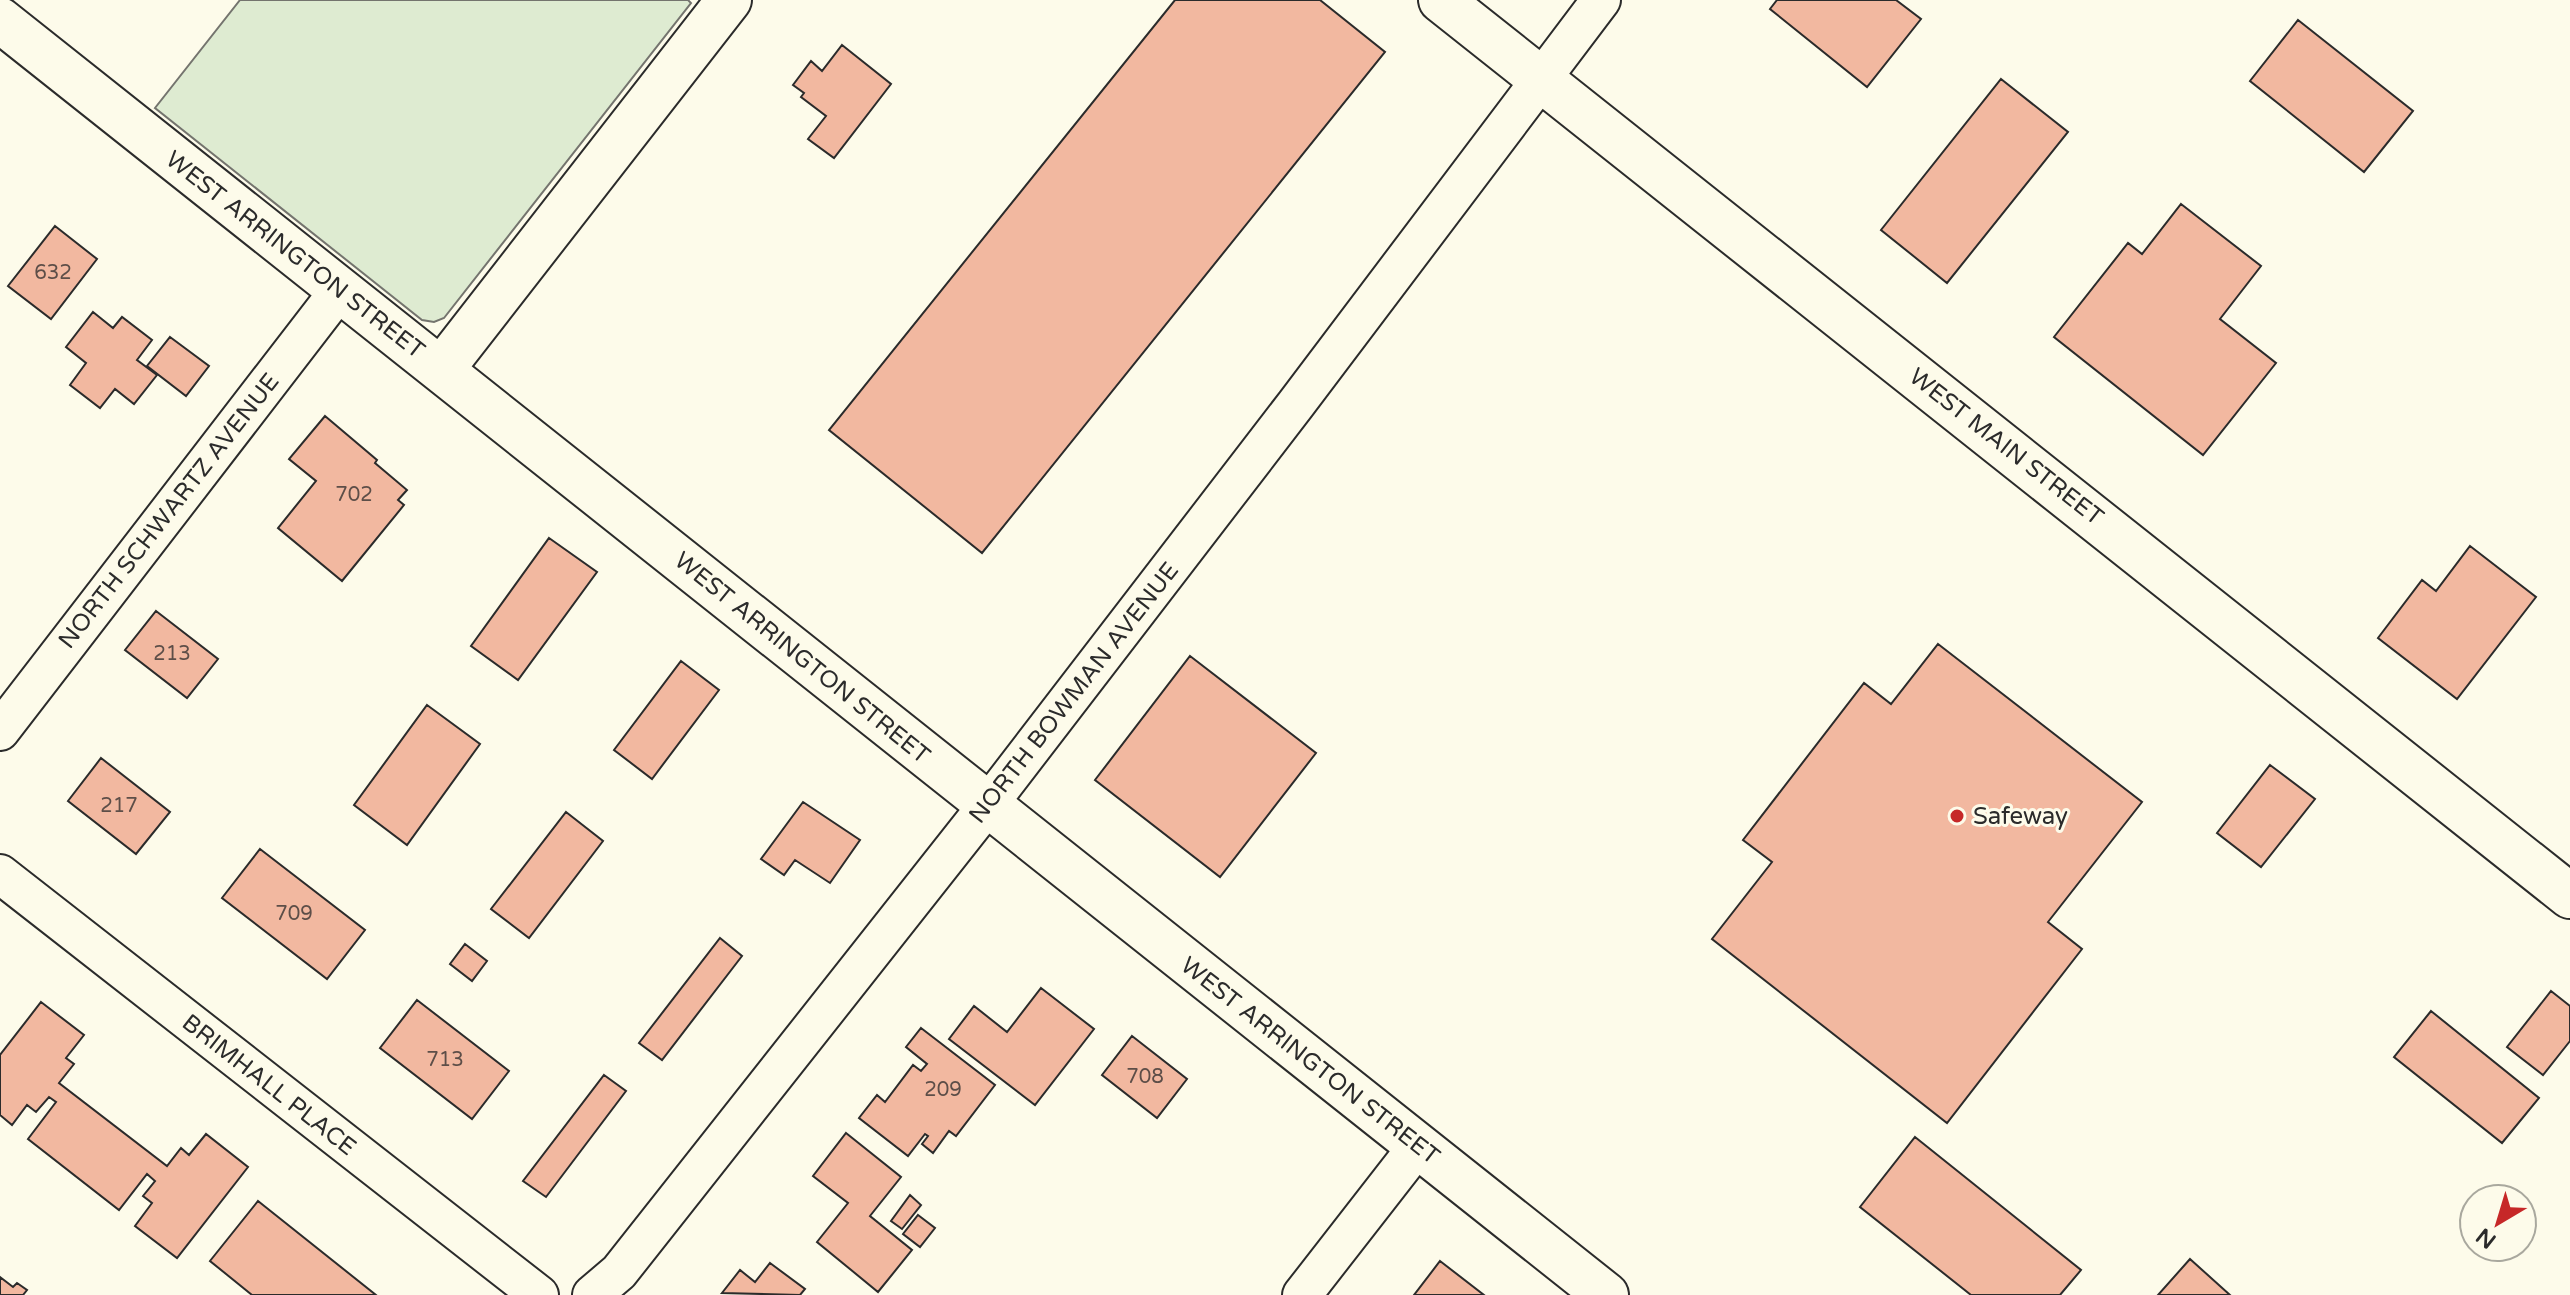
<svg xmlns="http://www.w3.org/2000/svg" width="2570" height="1295" font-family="'Varela Round',sans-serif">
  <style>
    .green { fill: #deebd1; stroke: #74746e; stroke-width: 2 }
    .building { fill: #f2b8a0; stroke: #2b2b2b; stroke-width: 2 }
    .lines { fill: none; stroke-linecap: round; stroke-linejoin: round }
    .street-casing { stroke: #2b2b2b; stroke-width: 42 }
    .secondary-casing { stroke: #2b2b2b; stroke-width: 48 }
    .street { stroke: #fdfbea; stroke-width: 38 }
    .secondary { stroke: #fdfbea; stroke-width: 44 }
    .poi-dot { fill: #c62828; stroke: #fdfbea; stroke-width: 3 }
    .labels { text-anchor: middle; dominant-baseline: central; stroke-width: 6; stroke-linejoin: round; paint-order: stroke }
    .number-label { font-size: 20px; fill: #5d4e48 }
    .street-label { font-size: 24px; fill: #2b2b2b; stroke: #fdfbea }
    .poi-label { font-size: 24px; fill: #2b2b2b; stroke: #fdfbea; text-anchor: start }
  </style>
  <rect width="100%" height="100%" fill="#fdfbea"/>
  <path class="green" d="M240,0H688L691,3L444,318L434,322L422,320L155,108Z"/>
  <path class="building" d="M1175,0H1320L1385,52L982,553L829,430Z
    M1777,0H1896L1921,19L1867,87L1770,9Z
    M2298,20L2413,111L2364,172L2250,81Z
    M842,45L891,84L834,158L808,139L826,116L801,97L804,93L793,85L811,61L822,71Z
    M2001,79L2068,132L1947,283L1881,230Z
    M2181,204L2261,266L2220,319L2276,363L2203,455L2054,337L2128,243L2142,254Z
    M55,226L97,259L51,319L8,286Z
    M93,312L113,328L122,317L152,340L137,360L157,375L134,404L115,389L100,408L70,385L86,363L66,347Z
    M170,337L209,366L186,396L147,366Z
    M325,416L377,460L375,463L407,490L398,500L404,505L342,581L278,528L316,481L289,459Z
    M549,538L597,572L518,680L471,646Z
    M2470,546L2536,597L2457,699L2378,638L2422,580L2436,591Z
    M156,611L218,659L187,698L125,650Z
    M1938,644L2142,802L2048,922L2082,949L1947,1123L1712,939L1772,862L1743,840L1864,683L1891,704Z
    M1190,656L1316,753L1220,877L1095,780Z
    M681,661L719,690L652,779L614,750Z
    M427,705L480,744L407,845L354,805Z
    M101,758L170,812L136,854L68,801Z
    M2270,765L2315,799L2261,867L2217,833Z
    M803,802L860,840L830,883L795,860L784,875L761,859Z
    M566,812L603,841L529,938L491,909Z
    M260,849L365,930L327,979L222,898Z
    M720,938L742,956L662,1060L639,1043Z
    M465,944L487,961L472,981L450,964Z
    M1041,988L1094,1029L1035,1105L949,1039L974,1006L1007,1032Z
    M2551,991L2570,1006V1041L2543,1075L2507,1047Z
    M417,1000L509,1071L472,1119L380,1048Z
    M41,1002L84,1035L66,1058L74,1064L59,1083L167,1166L181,1148L189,1155L206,1134L248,1167L177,1258L135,1226L152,1203L143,1196L155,1181L147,1174L119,1210L28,1139L56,1102L49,1097L36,1112L27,1105L12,1125L0,1115V1055Z
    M2431,1011L2539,1098L2502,1143L2394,1057Z
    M921,1028L995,1085L956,1136L949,1131L933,1153L922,1144L928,1136L925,1134L908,1156L859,1118L877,1095L885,1102L913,1065L921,1071L927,1064L906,1047Z
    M1132,1036L1187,1079L1157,1118L1102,1075Z
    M604,1075L626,1091L546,1197L523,1181Z
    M846,1133L901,1177L870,1216L912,1250L878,1292L817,1242L848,1203L813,1176Z
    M1915,1137L2081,1270L2060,1295H1971L1860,1207Z
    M910,1195L921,1205L902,1229L891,1221Z
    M258,1201L376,1295H252L210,1261Z
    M918,1215L935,1228L920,1247L903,1234Z
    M2190,1259L2230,1295H2158Z
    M1440,1261L1484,1295H1414Z
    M770,1263L805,1289L800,1295L722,1293L740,1270L755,1282Z
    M0,1277L13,1287L17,1283L27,1290L23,1295H0Z"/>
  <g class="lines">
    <defs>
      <path id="street" d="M0,731L339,291
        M0,874L539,1295
        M592,1295L619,1272L987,806L1296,404L1601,0
        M1302,1295L1418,1146"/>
      <path id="secondary" d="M1441,0L2570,896
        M0,20L1606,1295
        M441,370L729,0"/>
    </defs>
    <use href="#street" class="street-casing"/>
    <use href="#secondary" class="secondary-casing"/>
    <use href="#street" class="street"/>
    <use href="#secondary" class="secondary"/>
  </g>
  <circle class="poi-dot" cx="1957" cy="816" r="8"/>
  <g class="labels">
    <g class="number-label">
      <text x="53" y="273">632</text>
      <text x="354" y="495">702</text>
      <text x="172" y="654">213</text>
      <text x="119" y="806">217</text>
      <text x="294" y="914">709</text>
      <text x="445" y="1060">713</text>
      <text x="1145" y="1077">708</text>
      <text x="943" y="1090">209</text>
    </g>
    <g class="street-label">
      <text transform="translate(295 255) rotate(38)">WEST ARRINGTON STREET</text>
      <text transform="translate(2006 447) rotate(38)">WEST MAIN STREET</text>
      <text transform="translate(169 511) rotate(-52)">NORTH SCHWARTZ AVENUE</text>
      <text transform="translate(802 658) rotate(39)">WEST ARRINGTON STREET</text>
      <text transform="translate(1074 693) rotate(-52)">NORTH BOWMAN AVENUE</text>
      <text transform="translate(1310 1061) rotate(38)">WEST ARRINGTON STREET</text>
      <text transform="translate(269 1085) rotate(38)">BRIMHALL PLACE</text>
    </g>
    <g class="poi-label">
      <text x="1973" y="816">Safeway</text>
    </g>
  </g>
  <g transform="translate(2498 1223) rotate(218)"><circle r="38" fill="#fdfbea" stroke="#a9a89e" stroke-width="2"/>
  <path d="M0-6L14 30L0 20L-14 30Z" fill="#c62828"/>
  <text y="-12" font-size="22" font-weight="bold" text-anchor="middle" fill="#2b2b2b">N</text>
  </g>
</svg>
